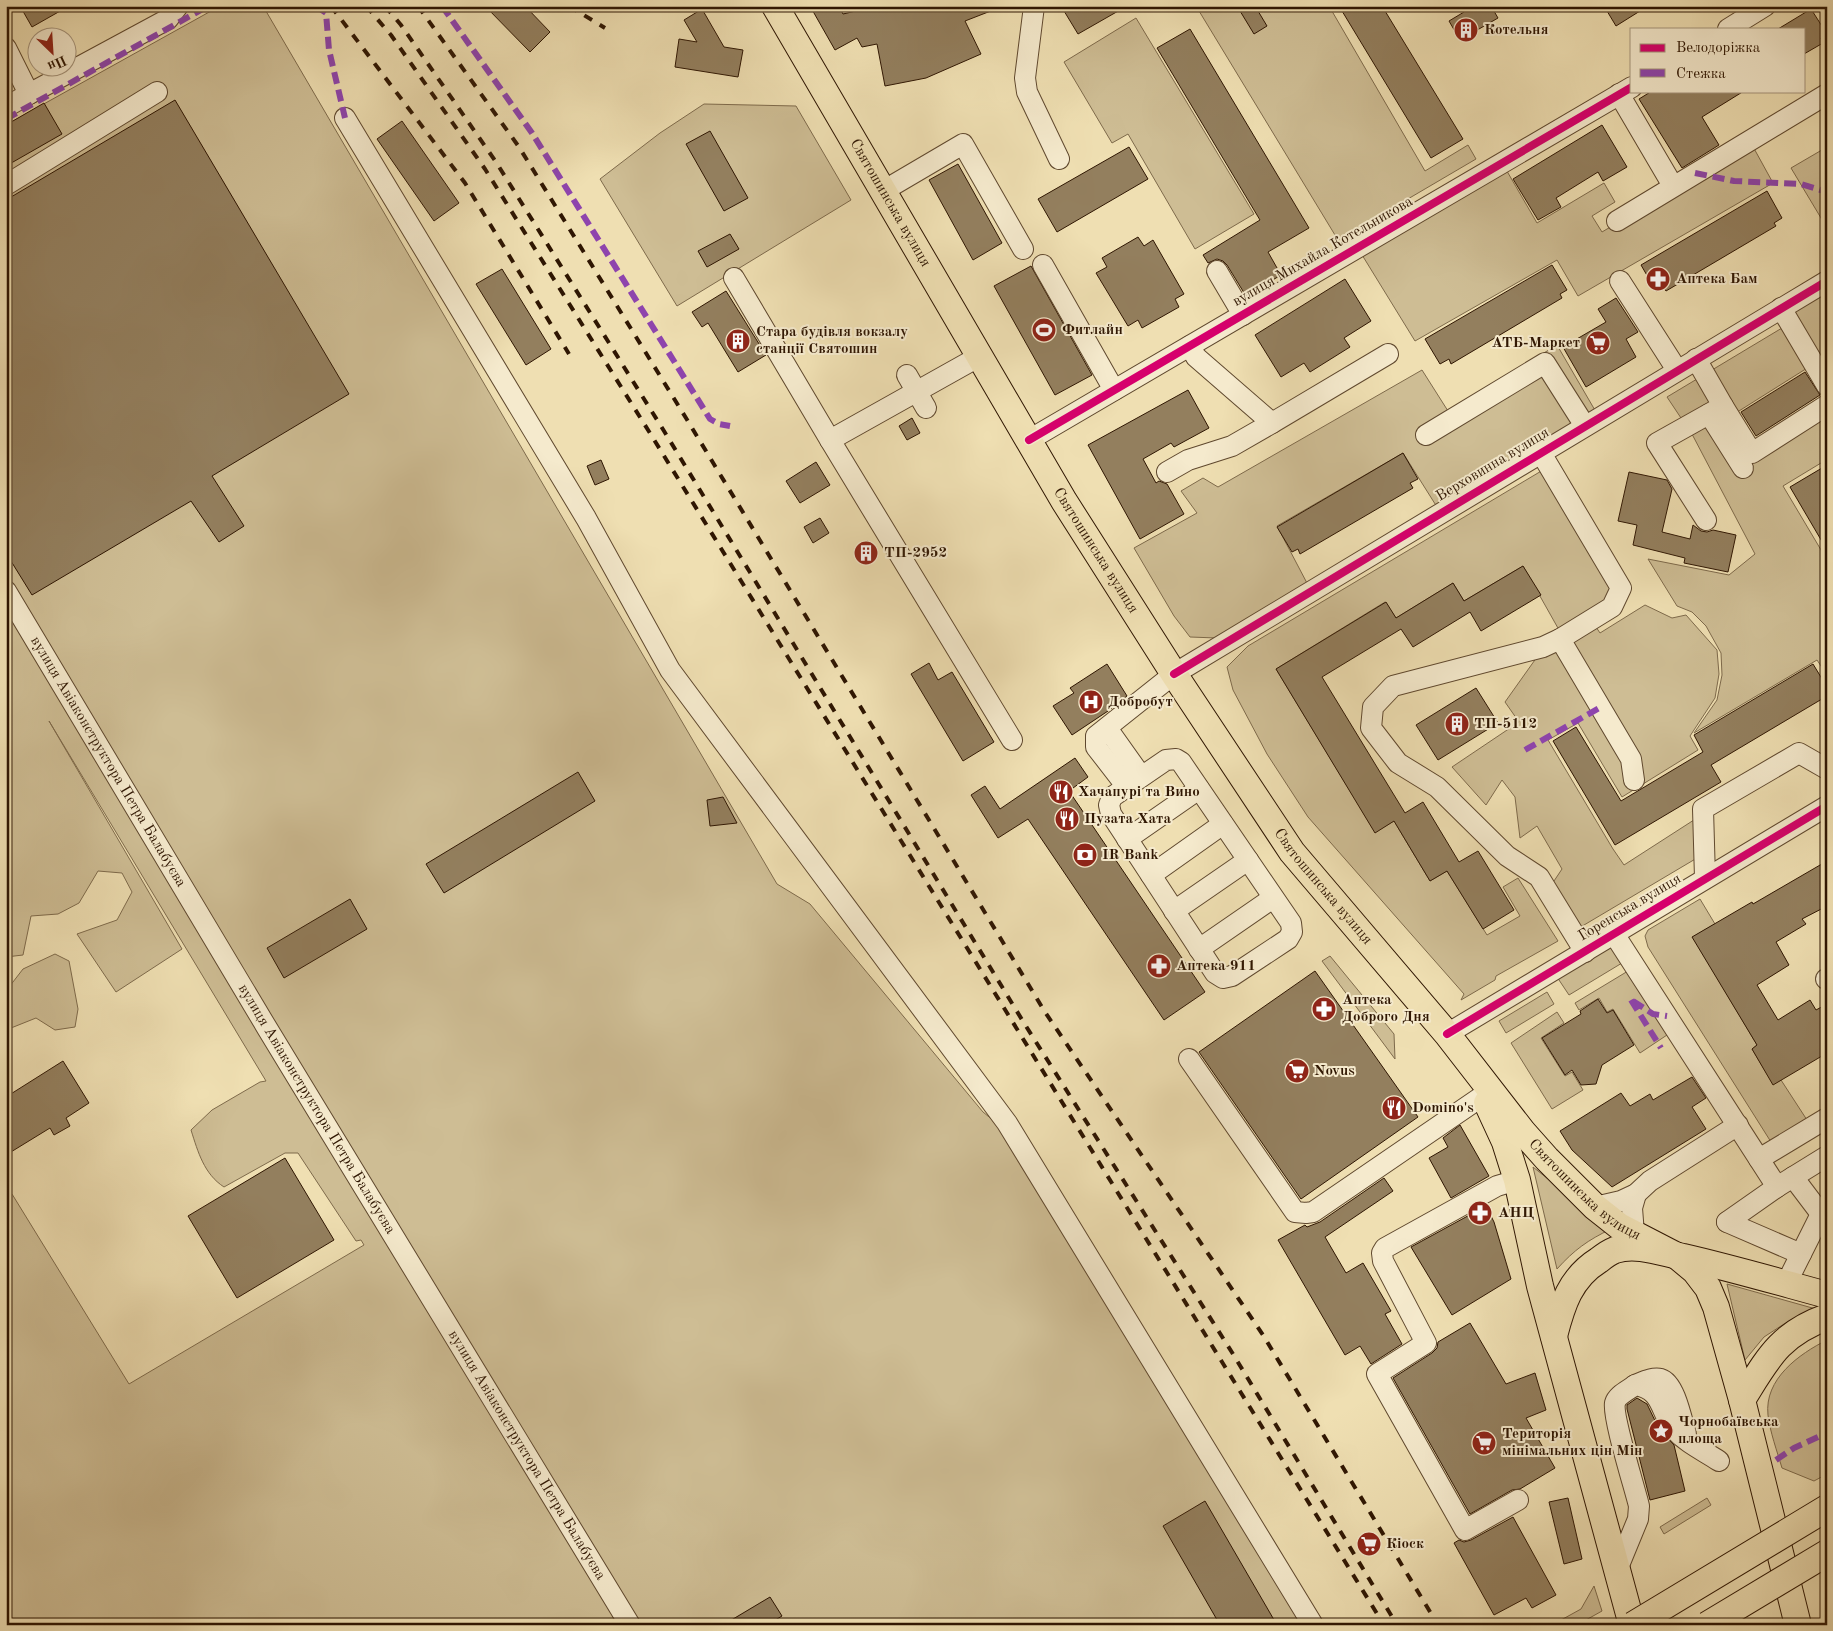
<svg xmlns="http://www.w3.org/2000/svg" width="1833" height="1631" font-family="'Old Standard TT',serif">
  <style>
    .green { fill: #cebd94; stroke: #7e6a4b }
    .building { fill: #937f5e; stroke: #2f1602 }
    .lines { fill: none; stroke-linecap: round; stroke-linejoin: round }
    .minor-casing { stroke: #5f482e; stroke-width: 22 }
    .major-casing { stroke: #2f1602; stroke-width: 28 }
    .minor { stroke: #f5eacd; stroke-width: 20 }
    .major { stroke: #efdfb2; stroke-width: 26 }
    .rail { stroke: #2f1602; stroke-width: 4; stroke-dasharray: 9 9; stroke-linecap: butt }
    .major-bridge-casing { stroke: #2f1602; stroke-width: 28; stroke-linecap: butt }
    .major-bridge { stroke: #efdfb2; stroke-width: 26 }
    .quiet { stroke: #8e44ad; stroke-width: 6; stroke-dasharray: 12 6; stroke-linecap: butt }
    .cycleway-casing { stroke: #f5eacd; stroke-width: 11 }
    .cycleway { stroke: #d6006c; stroke-width: 8 }
    .labels { text-anchor: middle; dominant-baseline: central; stroke-width: 4; stroke-linejoin: round; paint-order: stroke }
    .poi-label { font-size: 15px; font-weight: bold; fill: #2f1602; stroke: #f5eacd; text-anchor: start }
    .street-label { font-size: 15px; fill: #2f1602; stroke: #f5eacd }
  </style>
  <rect width="100%" height="100%" fill="#efdfb2"/>
  <filter id="stains"><feTurbulence type="fractalNoise" baseFrequency=".004" numOctaves="4"/><feColorMatrix values="0 0 0 0 .2 0 0 0 0 .09 0 0 0 0 .02 0 0 0 .5 -.17"/></filter>
  <radialGradient id="worn" r=".72"><stop offset=".6" stop-color="#630" stop-opacity="0"/><stop offset="1" stop-color="#630" stop-opacity=".3"/></radialGradient>
  <path class="green" d="M220,6H263L777,884L810,904L983,1112L1005,1130L1310,1625H7L6,1198L12,1194L129,1384L364,1245L361,1240L356,1241L298,1153H285L224,1187C204,1174 198,1152 191,1130L212,1110L260,1082L266,1081L49,721L182,949L116,992L77,934L117,920L132,892L122,873L98,871L79,903L58,914L31,916L23,955L6,957V125Z
    M1196,6H1329L1425,171L1468,145L1476,159L1338,240Z
    M1136,18L1254,214L1195,249L1128,134L1112,143L1064,62Z
    M704,104L796,106L851,200L677,306L600,179L660,133Z
    M1751,143L1773,183L1578,296L1557,260L1415,341L1359,250L1504,166L1537,223L1604,183L1615,202L1592,216L1602,232Z
    M1827,147V221L1824,223L1791,168Z
    M1827,290V371L1793,311Z
    M1787,325L1812,365L1731,416L1750,447L1827,398V465L1821,463L1783,486L1827,560V675L1817,660L1694,733L1717,700L1722,675L1721,653L1706,626L1692,612L1677,606L1648,559L1729,575L1755,554L1693,436L1667,397Z
    M1557,345L1596,412L1437,507L1403,453L1277,526L1308,585L1217,638L1190,637L1174,616L1134,548L1197,513L1181,491L1203,478L1218,487L1422,370L1448,411Z
    M1548,467L1621,588L1563,637L1523,566L1464,601L1453,583L1396,618L1385,602L1276,669L1375,832L1394,821L1430,881L1447,871L1487,935L1520,916L1503,887L1518,878L1558,941L1496,976L1495,980L1461,1000L1464,994L1308,817L1267,754L1233,690L1227,667L1248,646Z
    M1645,605L1672,618L1686,615L1717,650L1719,674L1715,698L1690,736L1698,750L1622,797L1578,723L1548,740L1613,849L1624,865L1697,818V858L1579,928L1552,884L1562,869L1537,826L1520,838L1515,797L1502,780L1486,805L1452,767L1519,722L1505,702L1537,657L1594,624L1600,633Z
    M1700,899L1715,924L1693,937L1757,1045L1752,1049L1773,1084L1781,1080L1807,1120L1771,1142L1648,947L1645,936L1648,930Z
    M1612,947L1622,963L1569,995L1557,977Z
    M55,954L69,961L78,1009L75,1027L55,1030L36,1018L6,1030V991L23,969Z
    M1330,956L1394,1034L1395,1059L1322,961Z
    M1628,971L1669,1031L1667,1035L1640,1053L1613,1009L1607,1012L1599,998L1579,1010L1575,1003Z
    M1547,992L1554,1004L1506,1033L1499,1021Z
    M1557,1012L1564,1023L1541,1038L1565,1076L1572,1072L1583,1090L1552,1109L1511,1043Z
    M1533,1167L1611,1229C1588,1240 1574,1250 1557,1269Z
    M1727,1284L1816,1309L1784,1324L1764,1337L1745,1360Z
    M1827,1340V1474L1814,1481L1782,1468C1777,1451 1770,1432 1768,1415C1764,1379 1799,1354 1827,1340Z
    M1707,1498L1711,1505L1664,1534L1660,1527Z
    M1594,1586L1602,1611L1577,1625H1552L1581,1609Z"/>
  <path class="building" d="M20,6H69L32,27Z
    M485,6H525L550,32L530,52Z
    M810,6H839L843,14L877,6L1001,7L965,21L981,54L926,78L885,86L877,44L862,47L857,38L835,50Z
    M1061,6H1127L1078,34Z
    M1237,6H1255L1267,26L1254,34Z
    M1339,6H1382L1463,139L1431,158Z
    M1460,6H1491L1498,18L1460,40L1449,21L1464,12Z
    M1604,6H1648L1616,26Z
    M702,9L724,47L743,50L738,77L675,67L679,39L697,42L684,20Z
    M1811,9L1827,34L1821,38L1823,43L1804,54V29H1778Z
    M1190,29L1309,228L1268,252L1281,275L1246,296L1227,265L1223,261L1217,259L1208,263L1203,255L1260,220L1157,48Z
    M1652,91H1744L1702,117L1719,145L1682,168L1639,99Z
    M175,100L349,394L212,476L244,526L219,542L191,501L32,595L6,553V200Z
    M44,103L62,134L6,166V125Z
    M402,121L459,203L434,221L377,139Z
    M1602,125L1627,167L1603,181L1598,172L1556,198L1561,207L1538,220L1513,179Z
    M710,131L748,198L724,211L686,144Z
    M1129,147L1148,179L1057,232L1038,199Z
    M958,164L1002,243L973,260L929,180Z
    M1767,191L1782,218L1774,223L1776,226L1666,291L1663,287L1656,291L1641,265Z
    M730,234L739,249L707,267L698,251Z
    M1138,237L1144,246L1153,240L1184,294L1175,299L1179,307L1142,328L1138,320L1128,326L1096,273L1107,267L1102,258Z
    M1552,265L1567,290L1560,294L1562,298L1451,364L1449,359L1440,364L1425,339Z
    M1031,266L1092,375L1055,395L994,286Z
    M502,269L551,349L526,365L476,284Z
    M1345,279L1371,321L1344,338L1350,347L1310,372L1304,363L1281,377L1255,335Z
    M726,291L766,355L738,372L708,323L702,327L692,312Z
    M1616,298L1638,332L1626,339L1636,357L1586,387L1563,347L1606,322L1598,309Z
    M1805,372L1820,395L1756,436L1741,412Z
    M1188,390L1209,428L1174,447L1171,443L1143,459L1156,483L1159,481L1167,484L1184,514L1140,539L1088,445Z
    M912,418L920,433L907,440L899,426Z
    M1403,453L1418,479L1410,483L1413,488L1300,554L1298,549L1292,552L1277,527Z
    M601,460L609,479L595,485L587,466Z
    M816,462L830,485L800,503L786,481Z
    M1822,468L1827,476V550L1790,487Z
    M1629,472L1667,480L1672,489L1662,532L1690,539L1693,525L1701,531L1707,532L1713,530L1736,535L1728,572L1684,563L1685,558L1633,545L1637,525L1618,521Z
    M820,518L829,533L813,543L804,527Z
    M868,541L877,557L865,564L855,548Z
    M1523,566L1541,595L1481,631L1470,612L1413,647L1401,629L1322,677L1405,813L1423,802L1459,862L1478,851L1514,910L1483,929L1447,871L1430,881L1394,821L1375,833L1276,669L1386,602L1396,618L1453,583L1464,601Z
    M929,663L938,680L952,672L994,742L963,761L911,674Z
    M1107,664L1127,696L1108,711L1072,735L1053,706L1074,693L1070,688Z
    M1813,664L1827,687V696L1711,765L1721,782L1615,845L1553,741L1576,727L1621,801L1703,752L1694,735Z
    M1476,688L1498,723L1438,760L1416,725Z
    M1075,758L1088,777L1069,791L1205,992L1164,1020L1028,819L998,838L971,795L985,786L1000,809Z
    M578,772L595,801L444,893L426,864Z
    M723,797L737,823L710,826L707,800Z
    M1827,861V906L1802,919L1806,924L1776,942L1789,965L1757,985L1778,1020L1810,1000L1816,1010L1827,1004V1053L1773,1085L1752,1049L1757,1045L1692,937L1752,902L1753,904Z
    M350,899L367,929L284,978L267,948Z
    M1315,971L1418,1117L1301,1199L1199,1052Z
    M1598,999L1607,1013L1613,1010L1634,1045L1602,1065L1596,1084L1581,1085L1572,1070L1565,1075L1542,1038L1581,1014L1580,1011Z
    M63,1061L89,1103L66,1118L70,1126L54,1135L50,1128L6,1155V1097Z
    M1692,1077L1706,1098L1692,1107L1706,1129L1612,1187L1572,1150L1560,1131L1621,1093L1630,1106L1650,1094L1653,1100Z
    M1460,1125L1489,1176L1451,1198L1429,1158L1448,1147L1443,1138Z
    M285,1158L334,1240L237,1298L188,1216Z
    M1384,1178L1393,1191L1325,1237L1346,1273L1363,1263L1391,1311L1385,1314L1402,1344L1371,1364L1360,1346L1345,1355L1278,1240L1305,1225L1307,1227L1320,1222Z
    M1486,1206L1494,1222L1511,1279L1452,1315L1411,1247Z
    M1470,1323L1506,1384L1535,1373L1546,1410L1526,1418L1555,1468L1520,1489L1512,1490L1470,1514L1393,1378L1432,1353L1437,1348L1438,1342Z
    M1637,1398L1647,1404L1659,1429L1674,1445L1685,1491L1650,1500L1627,1409V1405Z
    M1568,1498L1582,1559L1564,1564L1549,1502Z
    M1205,1501L1277,1625H1220L1163,1526Z
    M1513,1517L1556,1595L1532,1608L1526,1598L1494,1615L1454,1543L1459,1540L1464,1542L1471,1540Z
    M770,1597L782,1616L767,1625H723Z"/>
  <g class="lines">
    <defs>
      <g id="minor">
        <path d="M1034,6L1025,78L1027,92L1059,159"/>
        <path d="M1728,29L1765,6"/>
        <path d="M6,48L29,94L168,19L178,6"/>
        <path d="M1619,94L1673,186"/>
        <path d="M6,107L29,94"/>
        <path d="M345,118L586,518L670,670L1007,1123L1313,1625"/>
        <path d="M6,185L157,92"/>
        <path d="M883,191L963,144L1023,249"/>
        <path d="M1617,221L1827,94"/>
        <path d="M1043,265L1114,390"/>
        <path d="M1217,271L1243,315"/>
        <path d="M734,278L830,440L1012,740"/>
        <path d="M1620,281L1677,370"/>
        <path d="M1781,308L1827,386"/>
        <path d="M1696,359L1723,406L1657,443L1706,520"/>
        <path d="M907,375L926,408"/>
        <path d="M1723,406L1752,453L1827,405"/>
        <path d="M1709,414L1743,468"/>
        <path d="M1272,423L1388,354"/>
        <path d="M1426,435L1545,363L1585,426"/>
        <path d="M830,440L980,356"/>
        <path d="M1029,440L1632,87"/>
        <path d="M1541,453L1621,588L1612,607L1560,639L1631,759L1634,780"/>
        <path d="M1167,472L1188,460L1232,446L1272,423L1196,357L1190,346"/>
        <path id="s1" d="M6,591L267,1028L630,1625"/>
        <path d="M1560,639L1543,647L1393,686L1373,707L1371,728L1398,763L1437,787L1507,856L1539,877L1585,952"/>
        <path d="M1107,728L1141,776"/>
        <path d="M1176,759L1181,762L1291,923L1292,932L1288,939L1232,976L1223,978L1215,973L1111,814L1109,805L1112,797L1166,760Z"/>
        <path d="M1127,787L1096,747V736L1174,674L1827,281"/>
        <path d="M1127,839L1199,789"/>
        <path d="M1151,875L1223,824"/>
        <path d="M1705,878L1703,809L1799,753L1827,769"/>
        <path d="M1174,911L1248,860"/>
        <path d="M1614,934L1777,1187"/>
        <path d="M1199,949L1273,898"/>
        <path d="M1826,979H1827"/>
        <path d="M1447,1034L1827,806"/>
        <path d="M1189,1059L1295,1212L1306,1213L1313,1212L1484,1095"/>
        <path d="M1759,1159L1827,1118"/>
        <path d="M1793,1177L1821,1214L1827,1218"/>
        <path d="M1517,1180L1497,1186L1385,1248L1382,1253L1383,1261L1426,1343L1377,1374L1465,1530L1518,1500"/>
        <path d="M1595,1207L1621,1201L1636,1194L1650,1181L1738,1125"/>
        <path d="M1727,1222L1777,1187L1827,1156"/>
        <path d="M1727,1222L1801,1254"/>
        <path d="M1634,1234L1632,1208L1636,1194"/>
        <path d="M1786,1284L1821,1214"/>
        <path d="M1635,1385C1643,1382 1652,1377 1661,1379C1675,1383 1682,1421 1686,1434"/>
        <path d="M1617,1570L1638,1519L1639,1506C1635,1489 1612,1416 1615,1403C1617,1395 1629,1390 1635,1385C1664,1390 1659,1411 1674,1429C1686,1443 1704,1451 1719,1461"/>
      </g>
      <g id="major">
        <path id="s2" d="M775,6L1064,501L1174,674L1292,852L1447,1034L1523,1132L1547,1159L1595,1207L1619,1226L1677,1256L1695,1271L1708,1288L1716,1307L1742,1400L1798,1625"/>
        <path d="M1487,1103L1505,1142L1517,1180L1540,1286L1632,1625"/>
        <path d="M1554,1336C1562,1305 1570,1278 1599,1260C1604,1256 1610,1252 1615,1250C1637,1243 1662,1253 1683,1257C1731,1268 1779,1282 1827,1295"/>
        <path d="M1742,1400C1767,1360 1779,1334 1827,1317"/>
      </g>
    </defs>
    <use href="#minor" class="minor-casing"/>
    <use href="#major" class="major-casing"/>
    <use href="#minor" class="minor"/>
    <use href="#major" class="major"/>
    <path class="rail" d="M331,6L465,183L569,354
      M366,6L391,35L485,169L653,438L1384,1625
      M385,6L401,25L496,162L664,431L1024,1023L1233,1354L1397,1625
      M418,6L519,147L686,418L1045,1012L1263,1335L1438,1625
      M569,6L605,28"/>
    <defs>
      <path id="major-bridge" d="M1633,1625L1827,1508
        M1707,1625L1827,1553"/>
    </defs>
    <use href="#major-bridge" class="major-bridge-casing"/>
    <use href="#major-bridge" class="major-bridge"/>
    <path class="quiet" d="M316,6L326,13L329,50L345,118
      M442,6L532,133L710,419L719,424L730,426
      M6,119L208,6
      M1695,173L1734,181L1801,184L1827,192
      M1525,750L1601,707
      M1631,1000L1661,1048
      M1633,1001L1653,1014L1667,1016
      M1776,1460L1794,1448L1827,1433"/>
    <defs>
      <path id="cycleway" d="M1029,440L1632,87
        M1174,674L1827,281
        M1447,1034L1827,806"/>
    </defs>
    <use href="#cycleway" class="cycleway-casing"/>
    <use href="#cycleway" class="cycleway"/>
  </g>
  <defs>
    <symbol id="building-disc" viewBox="-11 -11 22 22"><circle r="9.5" fill="#8f2418" stroke="#f5eacd"/><path d="M-4-6H4V6H1V3H-1V6H-4ZM-2.5-4.3h1.7v1.8h-1.7ZM.8-4.3h1.7v1.8H.8ZM-2.5-1h1.7V.8h-1.7ZM.8-1h1.7V.8H.8Z" fill="#fff"/></symbol>
    <symbol id="pharmacy-disc" viewBox="-11 -11 22 22"><circle r="9.5" fill="#8f2418" stroke="#f5eacd"/><path d="M-2-6h4v4h4v4h-4v4h-4v-4h-4v-4h4Z" fill="#fff"/></symbol>
    <symbol id="stadium-disc" viewBox="-11 -11 22 22"><circle r="9.5" fill="#8f2418" stroke="#f5eacd"/><path d="M0-5a6.5 5 0 1 0 0 10a6.5 5 0 1 0 0-10ZM-3.5-1.8h7v3.6h-7Z" fill="#fff"/></symbol>
    <symbol id="supermarket-disc" viewBox="-11 -11 22 22"><circle r="9.5" fill="#8f2418" stroke="#f5eacd"/><path d="M-6-5.5h2.5l.6 2H6L4.5 2H-2.5L-4.4-4H-6ZM-1.5 3.2a1.3 1.3 0 1 0 .1 0ZM3 3.2a1.3 1.3 0 1 0 .1 0Z" fill="#fff"/></symbol>
    <symbol id="hospital-disc" viewBox="-11 -11 22 22"><circle r="9.5" fill="#8f2418" stroke="#f5eacd"/><path d="M-5-5h3v3.5h4V-5h3V5h-3V1.5h-4V5h-3Z" fill="#fff"/></symbol>
    <symbol id="restaurant-disc" viewBox="-11 -11 22 22"><circle r="9.5" fill="#8f2418" stroke="#f5eacd"/><path d="M-5-6h1v4h1v-4h1v4h1v-4h1v5L-1.5 .5V6h-2V.5L-5-1ZM5-6V6H3V1.5H1.5Q1.5-4 5-6Z" fill="#fff"/></symbol>
    <symbol id="bank-disc" viewBox="-11 -11 22 22"><circle r="9.5" fill="#8f2418" stroke="#f5eacd"/><path d="M-6-4H6V4H-6ZM0-2.3a2.3 2.3 0 1 0 0 4.6a2.3 2.3 0 1 0 0-4.6Z" fill="#fff"/></symbol>
    <symbol id="sight-disc" viewBox="-11 -11 22 22"><circle r="9.5" fill="#8f2418" stroke="#f5eacd"/><path d="M0-6L1.8-2.2L6-1.7L2.9 1.2L3.7 5.4L0 3.3L-3.7 5.4L-2.9 1.2L-6-1.7L-1.8-2.2Z" fill="#fff"/></symbol>
  </defs>
  <g fill-rule="evenodd">
    <use href="#building-disc" x="1452" y="16" width="28" height="28"/>
    <use href="#pharmacy-disc" x="1644" y="265" width="28" height="28"/>
    <use href="#stadium-disc" x="1030" y="316" width="28" height="28"/>
    <use href="#building-disc" x="724" y="327" width="28" height="28"/>
    <use href="#supermarket-disc" x="1584" y="329" width="28" height="28"/>
    <use href="#building-disc" x="852" y="539" width="28" height="28"/>
    <use href="#hospital-disc" x="1077" y="688" width="28" height="28"/>
    <use href="#building-disc" x="1443" y="710" width="28" height="28"/>
    <use href="#restaurant-disc" x="1047" y="778" width="28" height="28"/>
    <use href="#restaurant-disc" x="1053" y="805" width="28" height="28"/>
    <use href="#bank-disc" x="1071" y="841" width="28" height="28"/>
    <use href="#pharmacy-disc" x="1145" y="952" width="28" height="28"/>
    <use href="#pharmacy-disc" x="1310" y="995" width="28" height="28"/>
    <use href="#supermarket-disc" x="1283" y="1057" width="28" height="28"/>
    <use href="#restaurant-disc" x="1380" y="1094" width="28" height="28"/>
    <use href="#pharmacy-disc" x="1466" y="1199" width="28" height="28"/>
    <use href="#sight-disc" x="1647" y="1417" width="28" height="28"/>
    <use href="#supermarket-disc" x="1470" y="1429" width="28" height="28"/>
    <use href="#supermarket-disc" x="1355" y="1530" width="28" height="28"/>
  </g>
  <g class="labels">
    <g class="poi-label">
      <text x="1484" y="30">Котельня</text>
      <text x="1676" y="279">Аптека Бам</text>
      <text x="1062" y="330">Фитлайн</text>
      <text x="756" y="332">Стара будівля вокзалу<tspan x="756" dy="17">станції Святошин</tspan></text>
      <text x="1580" y="343" text-anchor="end">АТБ-Маркет</text>
      <text x="884" y="553">ТП-2952</text>
      <text x="1108" y="702">Добробут</text>
      <text x="1474" y="724">ТП-5112</text>
      <text x="1078" y="792">Хачапурі та Вино</text>
      <text x="1084" y="819">Пузата Хата</text>
      <text x="1102" y="855">IR Bank</text>
      <text x="1176" y="966">Аптека 911</text>
      <text x="1342" y="1000">Аптека<tspan x="1342" dy="17">Доброго Дня</tspan></text>
      <text x="1314" y="1071">Novus</text>
      <text x="1412" y="1108">Domino's</text>
      <text x="1498" y="1213">АНЦ</text>
      <text x="1678" y="1422">Чорнобаївська<tspan x="1678" dy="17">площа</tspan></text>
      <text x="1502" y="1434">Територія<tspan x="1502" dy="17">мінімальних цін Мін</tspan></text>
      <text x="1386" y="1544">Кіоск</text>
    </g>
    <g class="street-label">
      <text stroke="none"><textPath href="#s2" startOffset="228">Святошинська вулиця</textPath></text>
      <text transform="translate(1323 252) rotate(-30)">вулиця Михайла Котельникова</text>
      <text transform="translate(1493 465) rotate(-31)">Верховинна вулиця</text>
      <text stroke="none"><textPath href="#s2" startOffset="632">Святошинська вулиця</textPath></text>
      <text stroke="none"><textPath href="#s1" startOffset="199">вулиця Авіаконструктора Петра Балабуєва</textPath></text>
      <text stroke="none"><textPath href="#s2" startOffset="1038">Святошинська вулиця</textPath></text>
      <text transform="translate(1630 908) rotate(-31)">Горенська вулиця</text>
      <text stroke="none"><textPath href="#s1" startOffset="604">вулиця Авіаконструктора Петра Балабуєва</textPath></text>
      <text stroke="none"><textPath href="#s2" startOffset="1440">Святошинська вулиця</textPath></text>
      <text stroke="none"><textPath href="#s1" startOffset="1009">вулиця Авіаконструктора Петра Балабуєва</textPath></text>
    </g>
  </g>
  <rect width="1833" height="1631" fill="none" stroke="#efdfb2" stroke-width="25"/>
  <rect x="8" y="8" width="1818" height="1616" fill="none" stroke="#2f1602" stroke-width="2.5"/>
  <rect x="12" y="12" width="1808" height="1606" fill="none" stroke="#2f1602"/>
  <rect x="1630" y="28" width="175" height="65" fill="#f5eacd" stroke="#a6957c"/>
  <rect x="1640" y="44" width="25" height="8" fill="#d6006c" stroke="#a6957c"/>
  <text x="1676" y="52" font-size="15" fill="#2f1602">Велодоріжка</text>
  <rect x="1640" y="69" width="25" height="8" fill="#8e44ad" stroke="#a6957c"/>
  <text x="1676" y="78" font-size="15" fill="#2f1602">Стежка</text>
  <g transform="translate(52 52) rotate(155)"><circle r="24" fill="#f5eacd" stroke="#a6957c"/>
  <path d="M0-4L9 19L0 12L-9 19Z" fill="#8f2418"/>
  <text y="-8" font-size="14" font-weight="bold" text-anchor="middle" fill="#2f1602">Пн</text>
  </g>
  <rect width="100%" height="100%" filter="url(#stains)"/>
  <rect width="100%" height="100%" fill="url(#worn)"/>
</svg>
